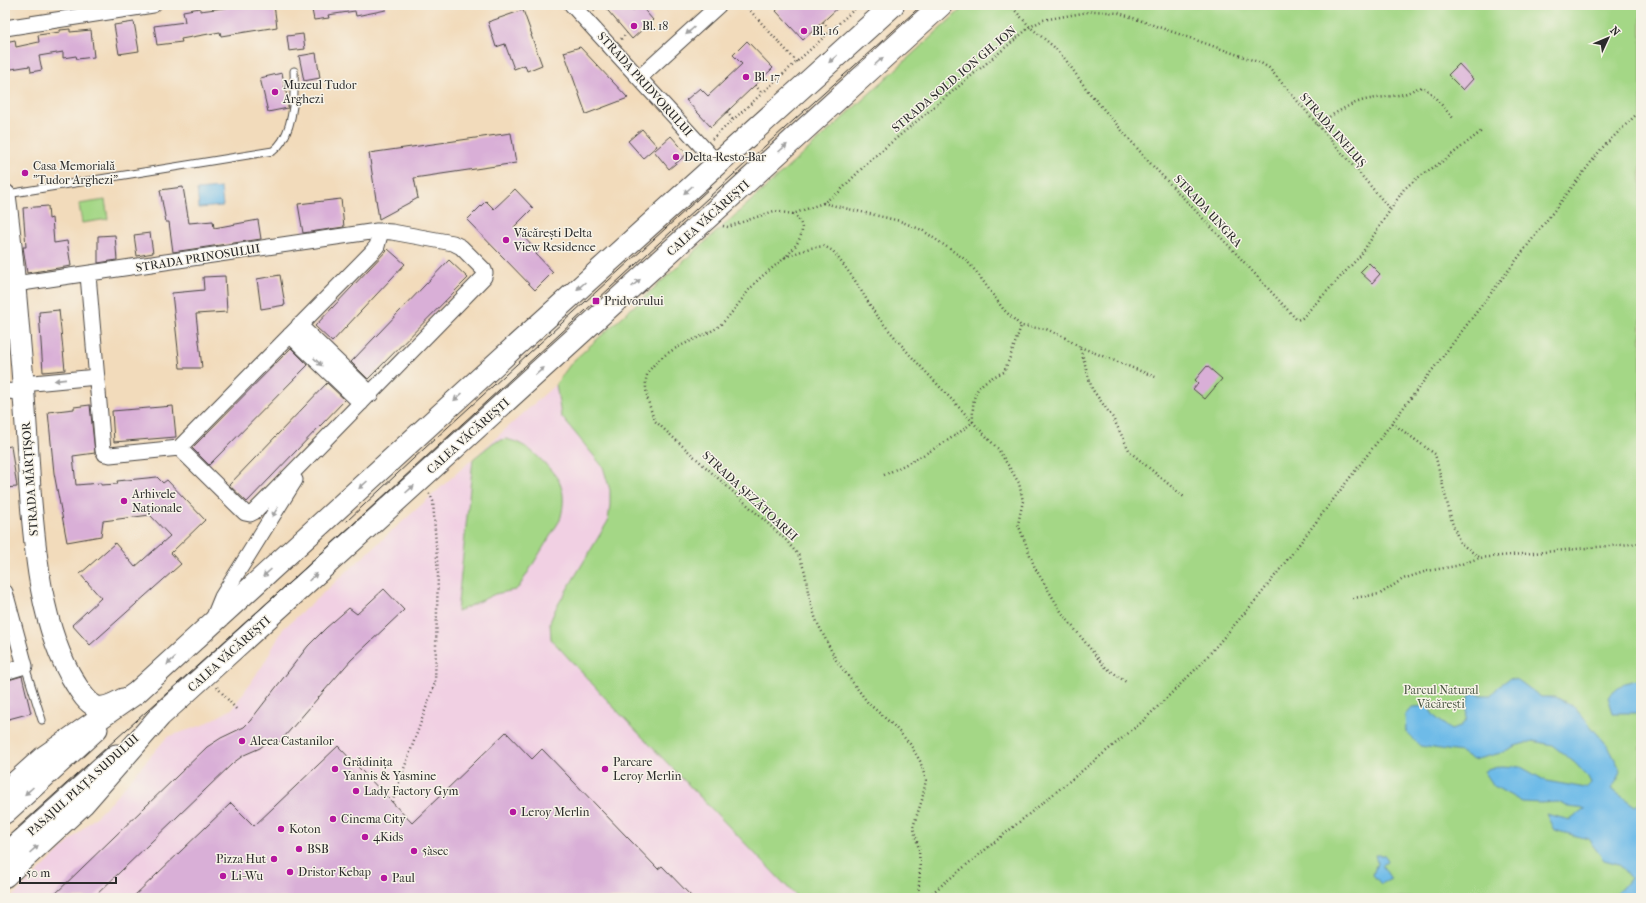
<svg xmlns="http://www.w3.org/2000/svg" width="1646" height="903" font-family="'IM FELL French Canon',serif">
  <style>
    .built { fill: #f1d0e3 }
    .green { fill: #a4d786; stroke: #688158 }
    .water { fill: #6ebbe8; stroke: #4c738a }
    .building { fill: #d9afd7 }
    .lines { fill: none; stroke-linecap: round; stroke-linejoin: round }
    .lane-casing { stroke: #494541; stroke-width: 9 }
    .street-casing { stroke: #494541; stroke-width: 17 }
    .secondary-casing { stroke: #494541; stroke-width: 23 }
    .primary-casing { stroke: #494541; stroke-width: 24 }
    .path { stroke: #494541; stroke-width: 2.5; stroke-dasharray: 1 3; stroke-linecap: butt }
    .lane { stroke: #fff; stroke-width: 7 }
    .street { stroke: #fff; stroke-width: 15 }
    .secondary { stroke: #fff; stroke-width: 21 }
    .primary { stroke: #fff; stroke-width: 22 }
    .tram { stroke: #2b2b2b; stroke-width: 1 }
    .oneway { fill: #a0a0a0 }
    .poi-dot { fill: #b5179e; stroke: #f7f3e8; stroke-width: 1.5 }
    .labels { text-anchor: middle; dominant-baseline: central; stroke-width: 3; stroke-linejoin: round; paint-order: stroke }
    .poi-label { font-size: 12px; fill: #2b2b2b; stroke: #f7f3e8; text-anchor: start }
    .street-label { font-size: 12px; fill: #2b2b2b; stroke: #f7f3e8 }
    .park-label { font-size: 12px; fill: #495642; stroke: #f7f3e8 }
  </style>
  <rect width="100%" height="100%" fill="#f7f3e8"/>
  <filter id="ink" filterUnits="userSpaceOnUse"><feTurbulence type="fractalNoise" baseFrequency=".025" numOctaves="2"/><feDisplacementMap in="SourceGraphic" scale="8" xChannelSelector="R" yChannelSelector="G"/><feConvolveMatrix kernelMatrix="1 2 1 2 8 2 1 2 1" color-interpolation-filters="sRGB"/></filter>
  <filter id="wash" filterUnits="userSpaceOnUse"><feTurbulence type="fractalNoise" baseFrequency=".012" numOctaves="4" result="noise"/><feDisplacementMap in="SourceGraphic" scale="16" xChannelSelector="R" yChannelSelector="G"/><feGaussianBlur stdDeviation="0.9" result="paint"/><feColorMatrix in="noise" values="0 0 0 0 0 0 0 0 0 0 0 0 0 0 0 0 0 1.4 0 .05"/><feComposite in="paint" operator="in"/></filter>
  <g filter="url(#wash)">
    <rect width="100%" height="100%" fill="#f2dbbb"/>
    <path class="built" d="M556,384L561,416L603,467L610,490V505L608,521L556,608L550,622L551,639L619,713L798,898H11L112,801L167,737L203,725L232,709L263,665L283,629Z"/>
    <path class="green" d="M966,5H1641V898H798L619,713L551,639L550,622L556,608L608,521L610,505V490L603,467L561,416L556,384L572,362L833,127Z
      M105,200L108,219L82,223L79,204Z
      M506,439C525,443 536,454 549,468C554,474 559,479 561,486C565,497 563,510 560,520L519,587L515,590L495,594L457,612L473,459L494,442Z"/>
    <path class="water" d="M221,188L223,206L199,208L197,190Z
      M1510,678L1518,680L1541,697H1556L1574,707L1608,746L1621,771L1618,779L1611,789L1635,806L1641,803V898H1608L1621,889L1630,878L1619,864L1604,860L1588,839L1554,830L1546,814L1570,820L1585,809L1569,807L1558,802L1541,803L1522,802L1494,786L1484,771L1501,766L1521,767L1546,781L1586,788L1591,783L1588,777L1575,763L1552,745L1533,741L1515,746L1501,753L1473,760L1461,752L1420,746L1406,732L1405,715L1412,707L1428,706L1434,716L1451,730L1459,727L1466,721L1468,698L1473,692L1480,695H1491L1499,686Z
      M1641,679V713H1613L1608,697L1624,683Z
      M1375,855H1385L1388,862L1382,865L1391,879L1381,884L1373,875L1377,862Z"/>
    <g id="blocks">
      <path class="building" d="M247,5H274L277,27L221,36L220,32L181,39L182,42L157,45L154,26L185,22L183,11L200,8V11Z
        M311,5H385L386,10L356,16L355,11L328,15L329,18L314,20Z
        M603,5H627L632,11L640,5L653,20L632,39Z
        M782,5H841L803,40L776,11Z
        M523,10L532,35H531L542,65L527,71L525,65L514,69L505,44L496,47L488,22Z
        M134,22L139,51L119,54L114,25Z
        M70,29V32L91,30L94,57L77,59L76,56L63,58V52L39,56L42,70L31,72L30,66L5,70V42L15,40L16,47L39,42L38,35L60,32V30Z
        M303,34L305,49L289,51L287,36Z
        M747,41L773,68L711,127L686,100L700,88L708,96L742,64L733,55Z
        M580,47L628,98L586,114L564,52Z
        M316,53L320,78L304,81L299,56Z
        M1459,64L1473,79L1463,90L1448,75Z
        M282,73L288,101V108L268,112L260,78Z
        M642,129L657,146L643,158L628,141Z
        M511,133L516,163L414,178L418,198L379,219L369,153Z
        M671,136L687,154L669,169L654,151Z
        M183,187L189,223L213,221L214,228L258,220L261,239L173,252L169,222H166L160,190Z
        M515,189L533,208L514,227L538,252L536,254L553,272L535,290L467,220L486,201L494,209Z
        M341,199L344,227L303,233L298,204Z
        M48,206L49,219L52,218L54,243L67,241L71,266L27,273L23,247H26L23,208Z
        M150,233L153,253L137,256L134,235Z
        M115,235L117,260L98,263V236Z
        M388,249L405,264L332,342L315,326Z
        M449,260L468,278L368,379L351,362Z
        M1369,263L1380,274L1372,283L1360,272Z
        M280,275L285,305L261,309L257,279Z
        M225,276L227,312L196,314L202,368H180L172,293L204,290L203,277Z
        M59,310L65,370L43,372L39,312Z
        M291,348L308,365L209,465L192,448Z
        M1207,366L1222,379L1205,399L1193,389L1198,383L1195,380Z
        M327,383L345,400L247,502L229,485Z
        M90,405L95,453L73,456L76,485L101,483V485L118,484L117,481L157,477L163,483L167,480L205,520L171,553L181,564L90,645L72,625L101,598L80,574L115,543L135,567L170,536L150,515L103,521L101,536L67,542L54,473L48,412L74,409V407Z
        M173,406L176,437L114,442L112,411Z
        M11,446L17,487L5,488V447Z
        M384,589L404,610L351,660L278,744L271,739L260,748L244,755L233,763L93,898H51L207,747L221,738L244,727L250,721L308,646L326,628L349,608L357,614Z
        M22,676L31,713L5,720V681Z
        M506,732L532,759L542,749L658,869L662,866L693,898H132L231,803L254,826L338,746L412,823Z"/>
    </g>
  </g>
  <g filter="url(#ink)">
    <use href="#blocks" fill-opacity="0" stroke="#494541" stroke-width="1"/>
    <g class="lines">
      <defs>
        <path id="lane" d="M7,194L273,151C294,135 295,95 294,71
          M25,666L42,720"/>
        <path id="street" d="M572,5L717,163
          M5,28L153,5
          M639,78L719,5
          M88,275L103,450L105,454L110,455L179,448
          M15,284L377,231L392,232L453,243L461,247L484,270L485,273L484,277L254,512L250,514L245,513L179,448
          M299,325L371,394
          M290,335L361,403
          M23,384L97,377
          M5,391L24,392
          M179,448L371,253L377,246L381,231
          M5,592L25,666L5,672
          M213,619L222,597L295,480"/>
        <path id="secondary" d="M5,195C13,253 17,311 22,369C25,410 28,450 30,490C35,553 41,629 75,683C80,691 86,702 95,706C104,710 115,703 123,699
          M5,813L97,729
          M5,855L116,755"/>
        <path id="primary" d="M5,792L44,757L136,693L511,350L893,5
          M5,876L83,804L160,716L941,5"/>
      </defs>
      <use href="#lane" class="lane-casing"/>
      <use href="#street" class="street-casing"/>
      <use href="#secondary" class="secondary-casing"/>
      <use href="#primary" class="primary-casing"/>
      <path class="path" d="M745,5L797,62
        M1010,5L1030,27L1054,47L1066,60L1087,90L1149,162L1232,249L1297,320L1302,318L1360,256L1404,189L1416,179L1446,159L1483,130
        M594,11L601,5
        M823,22L831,31
        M621,39L627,33
        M755,85L762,93
        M727,112L733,120
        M1316,125C1331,116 1348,104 1365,100C1379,97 1393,97 1407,93C1412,91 1419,86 1424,88C1433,93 1447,112 1454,119
        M712,139L859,5
        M823,203L900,221L922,230L966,260L978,274L1004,310L1021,326L1046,329L1062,336L1080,347L1092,389L1113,418L1130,452L1184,497
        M793,214C800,219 804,227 801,235C794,256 769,268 755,283C743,296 729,320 715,329C693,342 665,348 649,371C641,383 650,409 655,421L786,540L799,556L805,572L808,592L816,620L836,660L868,703L894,726L910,744L920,761L926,780L922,800L913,827L919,849L920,870L918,898
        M723,226L728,227L774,211L793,214L823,203L839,192L869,161L1030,27L1043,20L1094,11L1119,13L1261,63L1269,68L1391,210
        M785,257L810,248L824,246L833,251L854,279L876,315L910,355L998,449L1019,483L1023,501L1018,524L1035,568L1062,613L1104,666L1126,682
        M1080,347L1158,378
        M1392,423L1435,454L1452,522L1460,543L1479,557
        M884,475C915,460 946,444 973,422C972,392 975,384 1004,372L1012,352L1021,326
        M1353,598L1380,594L1403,579L1427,571L1456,566L1479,558L1641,543
        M217,687L236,709
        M392,802L435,683L438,574L433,501L429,492
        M926,898L1142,722L1200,665L1261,594L1602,148L1641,110"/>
      <use href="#lane" class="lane"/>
      <use href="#street" class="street"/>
      <use href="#secondary" class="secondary"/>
      <use href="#primary" class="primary"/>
      <path class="tram" d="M347,521L413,459L711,187
        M5,839L278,593L745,164L922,5"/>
    </g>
    <defs><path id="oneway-solid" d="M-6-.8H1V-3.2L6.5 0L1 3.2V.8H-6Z"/></defs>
    <g class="oneway">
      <use href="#oneway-solid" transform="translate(690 31) rotate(138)"/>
      <use href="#oneway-solid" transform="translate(833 59) rotate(138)"/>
      <use href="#oneway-solid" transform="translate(879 61) rotate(-42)"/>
      <use href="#oneway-solid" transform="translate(783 148) rotate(-42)"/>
      <use href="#oneway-solid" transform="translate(688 190) rotate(138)"/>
      <use href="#oneway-solid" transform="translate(636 283) rotate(-42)"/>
      <use href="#oneway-solid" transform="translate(581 286) rotate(138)"/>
      <use href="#oneway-solid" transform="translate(318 362) rotate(44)"/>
      <use href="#oneway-solid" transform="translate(540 371) rotate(-42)"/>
      <use href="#oneway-solid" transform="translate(60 380) rotate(174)"/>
      <use href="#oneway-solid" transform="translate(458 397) rotate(138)"/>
      <use href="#oneway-solid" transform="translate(363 485) rotate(138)"/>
      <use href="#oneway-solid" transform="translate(410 489) rotate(-42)"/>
      <use href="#oneway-solid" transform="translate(275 512) rotate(122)"/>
      <use href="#oneway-solid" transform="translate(267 573) rotate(138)"/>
      <use href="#oneway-solid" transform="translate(313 577) rotate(-42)"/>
      <use href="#oneway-solid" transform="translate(171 661) rotate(137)"/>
      <use href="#oneway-solid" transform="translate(29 791) rotate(138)"/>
      <use href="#oneway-solid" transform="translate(34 849) rotate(-42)"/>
    </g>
  </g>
  <g class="poi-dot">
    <circle cx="634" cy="26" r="4"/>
    <circle cx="804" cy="31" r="4"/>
    <circle cx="746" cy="77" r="4"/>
    <circle cx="275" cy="92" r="4"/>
    <circle cx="676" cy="157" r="4"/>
    <circle cx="25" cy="173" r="4"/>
    <circle cx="506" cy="240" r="4"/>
    <rect x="592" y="297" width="8" height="8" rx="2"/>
    <circle cx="124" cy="501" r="4"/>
    <circle cx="242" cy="741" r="4"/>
    <circle cx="335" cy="769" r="4"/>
    <circle cx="605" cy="769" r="4"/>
    <circle cx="356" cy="791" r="4"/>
    <circle cx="513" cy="812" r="4"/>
    <circle cx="333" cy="819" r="4"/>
    <circle cx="281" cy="829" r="4"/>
    <circle cx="365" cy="837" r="4"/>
    <circle cx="299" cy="849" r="4"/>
    <circle cx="414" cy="851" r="4"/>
    <circle cx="274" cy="859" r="4"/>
    <circle cx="290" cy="872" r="4"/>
    <circle cx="223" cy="876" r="4"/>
    <circle cx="384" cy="878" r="4"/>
  </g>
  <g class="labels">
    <g class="poi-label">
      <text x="642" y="26">Bl. 18</text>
      <text x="812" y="31">Bl. 16</text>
      <text x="754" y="77">Bl. 17</text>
      <text x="283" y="85">Muzeul Tudor<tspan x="283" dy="14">Arghezi</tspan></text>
      <text x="684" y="157">Delta-Resto-Bar</text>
      <text x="33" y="166">Casa Memorială<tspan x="33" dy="14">"Tudor Arghezi"</tspan></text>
      <text x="514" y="233">Văcărești Delta<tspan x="514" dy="14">View Residence</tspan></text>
      <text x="604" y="301">Pridvorului</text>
      <text x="132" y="494">Arhivele<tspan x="132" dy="14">Naționale</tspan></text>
      <text x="250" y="741">Aleea Castanilor</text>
      <text x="343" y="762">Grădinița<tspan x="343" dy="14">Yannis &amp; Yasmine</tspan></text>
      <text x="613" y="762">Parcare<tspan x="613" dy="14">Leroy Merlin</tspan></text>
      <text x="364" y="791">Lady Factory Gym</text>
      <text x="521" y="812">Leroy Merlin</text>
      <text x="341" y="819">Cinema City</text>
      <text x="289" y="829">Koton</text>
      <text x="373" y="837">4Kids</text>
      <text x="307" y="849">BSB</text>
      <text x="422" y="851">5àsec</text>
      <text x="266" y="859" text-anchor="end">Pizza Hut</text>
      <text x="298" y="872">Dristor Kebap</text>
      <text x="231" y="876">Li-Wu</text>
      <text x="392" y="878">Paul</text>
    </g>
    <g class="street-label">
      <text transform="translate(954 79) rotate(-40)">STRADA SOLD. ION GH. ION</text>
      <text transform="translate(645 84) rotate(48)">STRADA PRIDVORULUI</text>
      <text transform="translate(1333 130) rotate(49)">STRADA INELUȘ</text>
      <text transform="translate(1208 211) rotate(47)">STRADA UNGRA</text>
      <text transform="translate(708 218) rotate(-42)">CALEA VĂCĂREȘTI</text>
      <text transform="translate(198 258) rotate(-9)">STRADA PRINOSULUI</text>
      <text transform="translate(468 436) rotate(-42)">CALEA VĂCĂREȘTI</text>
      <text transform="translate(30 479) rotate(-94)">STRADA MĂRȚIȘOR</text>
      <text transform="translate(750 496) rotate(43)">STRADA ȘEZĂTOAREI</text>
      <text transform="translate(229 654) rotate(-42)">CALEA VĂCĂREȘTI</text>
      <text transform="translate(83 785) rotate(-42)">PASAJUL PIAȚA SUDULUI</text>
    </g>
    <g class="park-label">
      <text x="1441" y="690">Parcul Natural<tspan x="1441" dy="14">Văcărești</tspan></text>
    </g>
  </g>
  <rect width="1646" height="903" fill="none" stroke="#f7f3e8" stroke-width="20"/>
  <g transform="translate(1608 38) rotate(46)" stroke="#f7f3e8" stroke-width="3" paint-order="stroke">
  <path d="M0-3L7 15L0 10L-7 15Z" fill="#2b2b2b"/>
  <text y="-6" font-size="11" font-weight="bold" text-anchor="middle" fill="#2b2b2b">N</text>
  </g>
  <path d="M20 877v6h96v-6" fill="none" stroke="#2b2b2b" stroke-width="2"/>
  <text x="26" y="877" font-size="12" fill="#2b2b2b" stroke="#f7f3e8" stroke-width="3" paint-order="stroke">50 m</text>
</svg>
